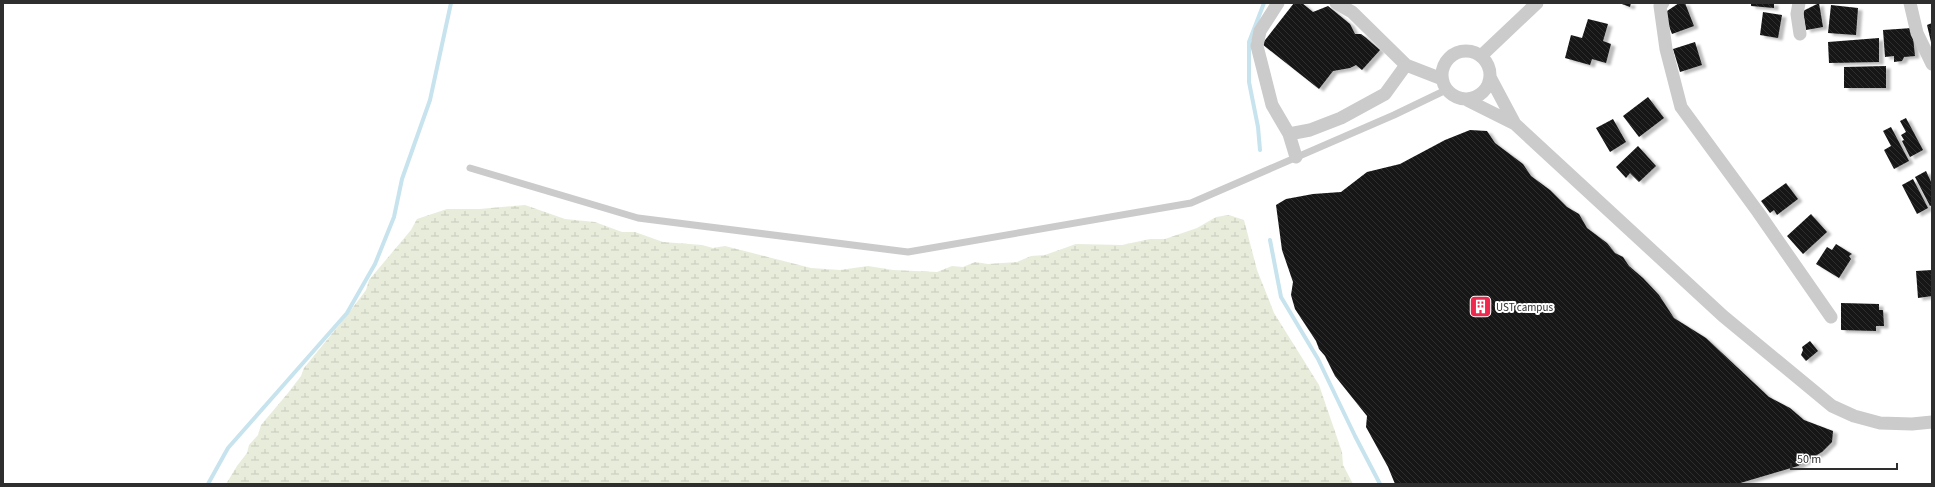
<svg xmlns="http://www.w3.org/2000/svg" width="1935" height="487" font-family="'Source Sans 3',sans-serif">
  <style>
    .wetland { fill: url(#wetland-marsh) }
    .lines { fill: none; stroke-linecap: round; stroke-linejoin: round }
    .stream { stroke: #c7e3ed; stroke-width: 4 }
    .building { fill: url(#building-back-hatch); filter: url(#shadow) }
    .lane { stroke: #cbcbcb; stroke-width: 7 }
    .street { stroke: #cbcbcb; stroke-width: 13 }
    .labels { text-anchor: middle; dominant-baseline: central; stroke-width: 4; stroke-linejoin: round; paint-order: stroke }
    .poi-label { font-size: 11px; fill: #2e2e2e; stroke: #fff; text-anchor: start }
  </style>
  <defs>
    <pattern id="wetland-marsh" width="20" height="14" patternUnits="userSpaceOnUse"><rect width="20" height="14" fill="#e7ecdb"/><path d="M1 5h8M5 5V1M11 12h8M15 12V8" fill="none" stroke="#c6cbbc"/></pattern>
    <pattern id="building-back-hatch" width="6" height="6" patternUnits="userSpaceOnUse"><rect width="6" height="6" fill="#151515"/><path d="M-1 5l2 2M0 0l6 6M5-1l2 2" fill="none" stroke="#2f2f2f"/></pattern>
    <filter id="shadow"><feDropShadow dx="4.5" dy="2.5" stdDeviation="1" flood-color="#0004"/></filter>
  </defs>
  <rect width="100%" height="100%" fill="#fff"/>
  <path class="wetland" d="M525,205L565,219L595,222L622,232H635L663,242L702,245L713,248L725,246L811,268L840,270L868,266L893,270L937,272L952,266L963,267L975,262L988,264L1017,262L1031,256L1045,255L1076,244L1122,245L1150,239H1165L1197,228L1216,217L1229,215L1244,220L1257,270L1267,295L1274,313L1319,385L1342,452L1343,465L1353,484H226L237,466L247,453L249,445L258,435L261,425L288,393L301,376L304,368L348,314L366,290L369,280L411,230L417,219L447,209H480Z"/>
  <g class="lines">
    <path class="stream" d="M1260,150L1258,127L1249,82V42L1264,3
      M1270,240L1281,297L1318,359L1355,436L1380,484
      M208,484L228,448L347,313L375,264L394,217L402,179L430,100L451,3"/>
  </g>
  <path class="building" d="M1294,3H1302L1313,12L1328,6L1350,24L1355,34H1361L1365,37L1380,50L1362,70L1356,65L1350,68L1333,71L1319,89L1262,44Z
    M1619,3H1631L1630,7Z
    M1679,3H1685L1694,26L1672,34L1664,13Z
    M1751,3H1774V8L1751,6Z
    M1819,3L1823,27L1806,30L1803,11Z
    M1831,5L1858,8L1856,35L1828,33Z
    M1763,12L1782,15L1778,38L1760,35Z
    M1588,19L1608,24L1603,41L1611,44L1606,63L1592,59L1590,65L1565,58L1571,35L1582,38Z
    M1932,23V42H1931L1927,25Z
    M1912,28L1915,56L1904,57L1902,61L1894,62V56L1885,57L1883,30Z
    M1879,38V62L1829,63L1828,42Z
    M1695,42L1702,65L1680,72L1673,49Z
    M1886,66V88H1844V67Z
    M1648,97L1664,118L1639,137L1623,116Z
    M1906,118L1923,150L1910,157L1902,141L1904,140L1901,135L1906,132L1900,121Z
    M1613,119L1626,142L1610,152L1596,128Z
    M1891,127L1909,161L1894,169L1884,150L1891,146L1883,131Z
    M1470,130L1487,131L1495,143L1523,164L1531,176L1550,190L1567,207L1579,214L1587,228L1607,243L1615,253L1623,257L1629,266L1643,278L1659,295L1674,318L1706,338L1769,397L1790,408L1804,420L1833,431L1832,442L1822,452L1798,466L1737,484H1395L1388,467L1366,427L1367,416L1335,376L1325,356L1319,349L1316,341L1295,309L1291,295L1293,282L1282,250L1276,205L1286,199L1313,194L1341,192L1367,172L1400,164L1445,140Z
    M1638,146L1656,166L1639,182L1630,173L1626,178L1616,167Z
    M1926,171L1932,184V205L1930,206L1915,177Z
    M1913,179L1928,208L1917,214L1902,185Z
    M1786,183L1798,199L1777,215L1774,210L1770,213L1761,201Z
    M1811,214L1827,232L1803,254L1787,236Z
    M1836,244L1852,254L1849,256L1851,259L1839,278L1816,264L1827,247L1832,250Z
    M1932,270V296L1918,298L1916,271Z
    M1841,303L1879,304V310H1883L1884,326H1876V331L1841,330Z
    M1810,341L1818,351L1806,361L1801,355L1803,350L1802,347Z"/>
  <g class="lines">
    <path class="lane" d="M470,168L638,218L908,252L1191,203L1394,115L1446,90"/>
    <path class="street" d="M1278,3L1260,31L1257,46L1272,105L1289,134L1310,130L1341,118L1385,94L1406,65
      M1336,3L1352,12L1406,65L1442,79
      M1663,3L1660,6L1666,49L1681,107L1758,212L1831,317
      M1799,3L1797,14L1800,34
      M1910,3L1917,33L1932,64
      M1442 75a24 24 0 1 1 48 0a24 24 0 1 1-48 0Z
      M1481,56L1537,3
      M1490,77L1515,124
      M1467,100L1515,124L1723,316L1832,406L1854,416L1880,423L1912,424L1932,422
      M1289,134L1296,157"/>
  </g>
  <defs>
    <symbol id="building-square" viewBox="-11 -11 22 22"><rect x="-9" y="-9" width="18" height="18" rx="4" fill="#ed2950" stroke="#fff"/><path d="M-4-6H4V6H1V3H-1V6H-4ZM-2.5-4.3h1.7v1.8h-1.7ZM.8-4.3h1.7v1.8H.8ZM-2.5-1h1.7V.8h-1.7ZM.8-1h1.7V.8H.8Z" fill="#fff"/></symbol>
  </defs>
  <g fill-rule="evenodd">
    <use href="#building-square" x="1468" y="294" width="25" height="25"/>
  </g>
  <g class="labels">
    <g class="poi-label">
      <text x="1496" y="307">UST campus</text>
    </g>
  </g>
  <rect width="1935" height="487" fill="none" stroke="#2e2e2e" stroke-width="8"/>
  <path d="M1791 463v6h106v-6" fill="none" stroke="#2e2e2e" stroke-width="2"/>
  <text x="1797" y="463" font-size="12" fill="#2e2e2e" stroke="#ffffff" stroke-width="3" paint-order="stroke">50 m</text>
</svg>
